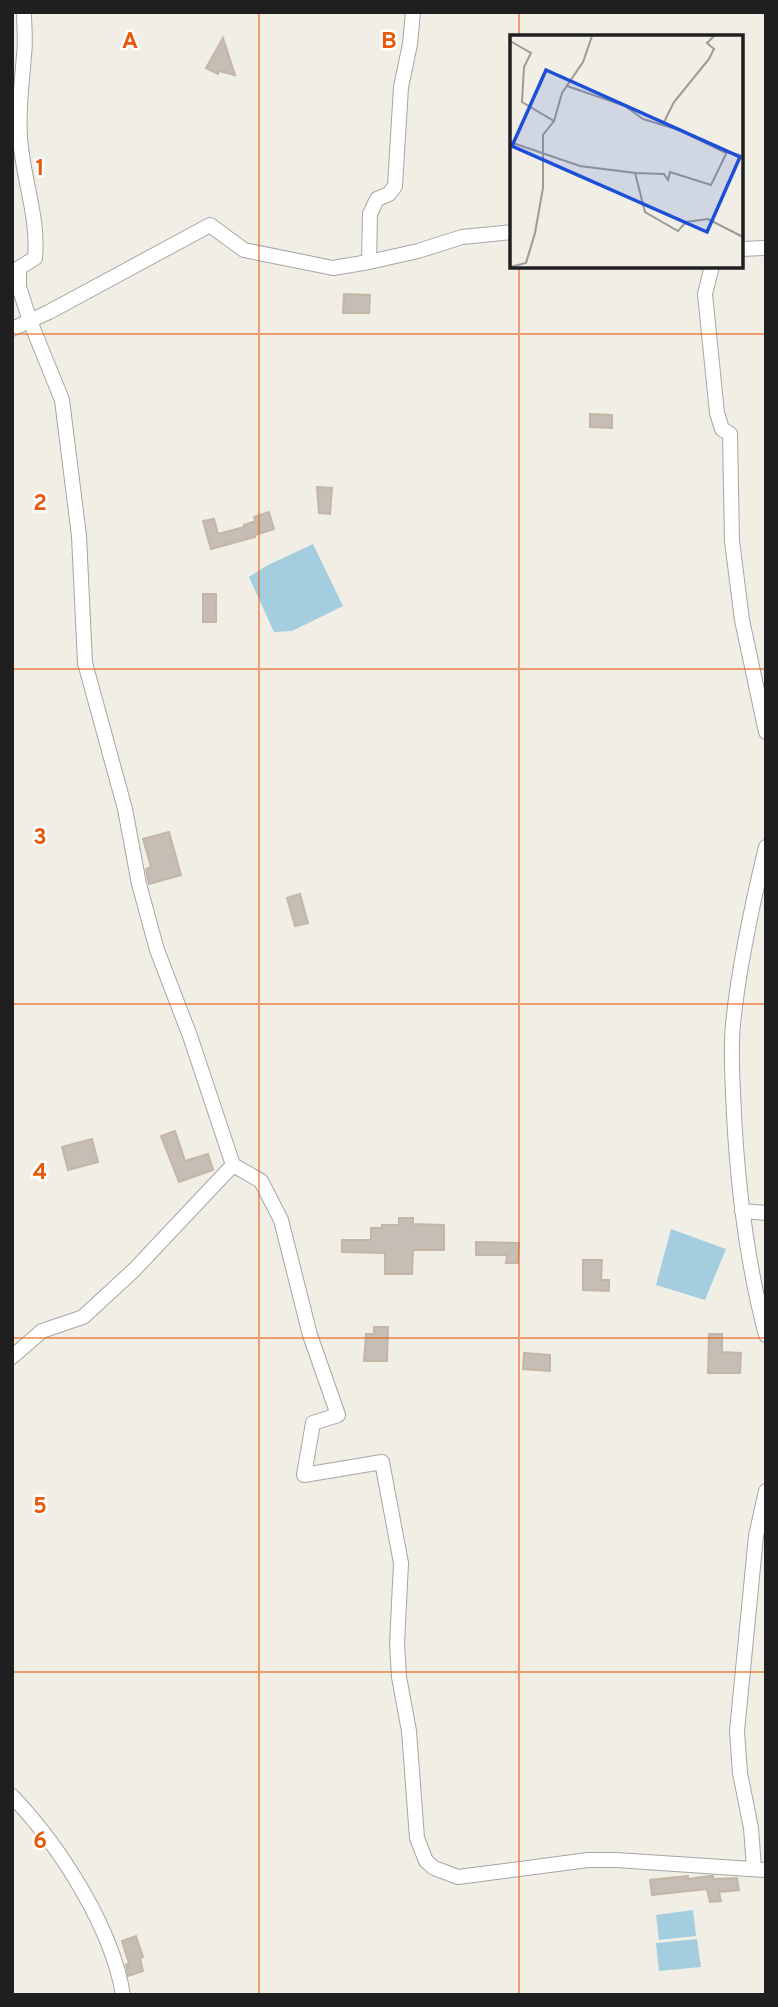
<svg xmlns="http://www.w3.org/2000/svg" width="778" height="2007" font-family="Overpass,sans-serif">
  <style>
    .water { fill: #a4cde0 }
    .building { fill: #c6bdb4; stroke: #c3b6a7; stroke-width: 2 }
    .lines { fill: none; stroke-linecap: round; stroke-linejoin: round }
    .street-casing { stroke: #a6a6a6; stroke-width: 16 }
    .street { stroke: #fff; stroke-width: 14 }
    .grid { fill: none; stroke: #e8590c; stroke-width: 2; stroke-opacity: 0.55 }
    .inset-road { fill: none; stroke: #9d9b96; stroke-width: 2 }
    .view { fill: #1d4ed8; fill-opacity: 0.15; stroke: #1d4ed8; stroke-width: 3.5 }
    .inset-edge { fill: none; stroke: #1f1f1f; stroke-width: 3.5 }
    .grid-label { font-size: 23px; text-anchor: middle; font-weight: bold; fill: #e8590c; stroke: #fff; stroke-width: 5; stroke-linejoin: round; paint-order: stroke }
  </style>
  <rect width="100%" height="100%" fill="#f1eee5"/>
  <path class="water" d="M313,544L343,606L292,631L274,632L249,577L266,566Z
    M671,1229L726,1249L705,1300L656,1285Z
    M693,1910L696,1936L659,1940L656,1915Z
    M697,1939L701,1967L659,1971L656,1943Z"/>
  <path class="building" d="M223,38L235,75L219,71L218,74L206,68Z
    M344,294L370,295L369,313H343Z
    M590,414L612,415V428L590,427Z
    M317,487L332,488L330,514L319,513Z
    M269,512L274,529L255,535V537L211,549L203,521L214,519L218,534L244,527V525L256,521L254,517Z
    M203,594H216V622H203Z
    M169,832L181,875L149,884L146,869L151,867L143,839Z
    M300,894L308,923L295,926L287,898Z
    M175,1131L185,1161L208,1154L213,1170L179,1182L161,1136Z
    M92,1139L98,1162L68,1170L62,1147Z
    M399,1218H413V1224L444,1225V1250H413L412,1274H385V1253L342,1252V1240H371V1228H382V1225H399Z
    M476,1242L519,1243L518,1263H506L507,1255H476Z
    M583,1260H602L601,1280H609V1291L583,1290Z
    M374,1327H388L387,1361H364L366,1334H374Z
    M709,1334H722V1352L741,1353L740,1373H708Z
    M524,1353L550,1355V1371L523,1369Z
    M688,1876V1879L709,1876H713V1879L737,1878L739,1890L719,1892L721,1901L710,1902L707,1889L652,1895L650,1880Z
    M136,1936L143,1957L140,1958L143,1971L128,1976L126,1965L129,1963L122,1941Z"/>
  <g class="lines">
    <defs>
      <path id="street" d="M413,12L410,44L401,87L395,186L389,194L377,199L370,214L369,262L418,251L462,237L512,232
        M741,249L766,248
        M712,266L705,294L717,413L722,429L730,434L732,541L742,620L766,732
        M12,329L49,312L210,225L244,250L333,268L369,262
        M766,847C752,905 739,964 733,1024C730,1054 733,1085 734,1115C738,1190 747,1263 766,1335
        M233,1165L261,1181L281,1220L310,1335L338,1415L313,1423L304,1475L382,1462L401,1563L397,1644L399,1677L409,1731L417,1838L426,1861L434,1868L458,1877L588,1860H616L766,1870
        M742,1211L766,1213
        M12,1357L42,1331L83,1317L134,1270L233,1165L190,1036L157,950L139,884L125,809L85,663L79,536L62,400L30,321L19,287V268L35,258C39,216 22,177 20,136C18,108 22,83 24,55C26,41 24,26 24,12
        M12,1796C59,1845 112,1927 123,1995
        M754,1868L751,1828L740,1773L737,1731L756,1536L766,1491"/>
    </defs>
    <use href="#street" class="street-casing"/>
    <use href="#street" class="street"/>
  </g>
  <path class="grid" d="M259,12V1995M519,12V37M519,266V1995M12,334H766M12,669H766M12,1004H766M12,1338H766M12,1672H766"/>
  <g transform="translate(510 35)">
    <rect width="233" height="233" fill="#f1eee5"/>
    <path class="inset-road" d="M0,6L21,18L14,32L12,67L44,86L52,58L73,27L82,1M57,51L115,71L133,84L169,95L216,118M152,91L164,67L199,24L204,14L197,8L204,1M0,107L70,131L125,138L135,177L168,196L176,187L198,184L233,202M125,138L154,139L158,145L160,137L201,150L217,117L233,121M0,232L16,228L25,198L33,153V100L44,86"/>
    <path class="view" d="M36,35L230,122L197,197L2,111Z"/>
    <rect width="233" height="233" class="inset-edge"/>
  </g>
  <g class="grid-label">
    <text x="130" y="48">A</text>
    <text x="389" y="48">B</text>
    <text x="40" y="175">1</text>
    <text x="40" y="510">2</text>
    <text x="40" y="844">3</text>
    <text x="40" y="1179">4</text>
    <text x="40" y="1513">5</text>
    <text x="40" y="1848">6</text>
  </g>
  <rect width="778" height="2007" fill="none" stroke="#1f1f1f" stroke-width="28"/>
</svg>
